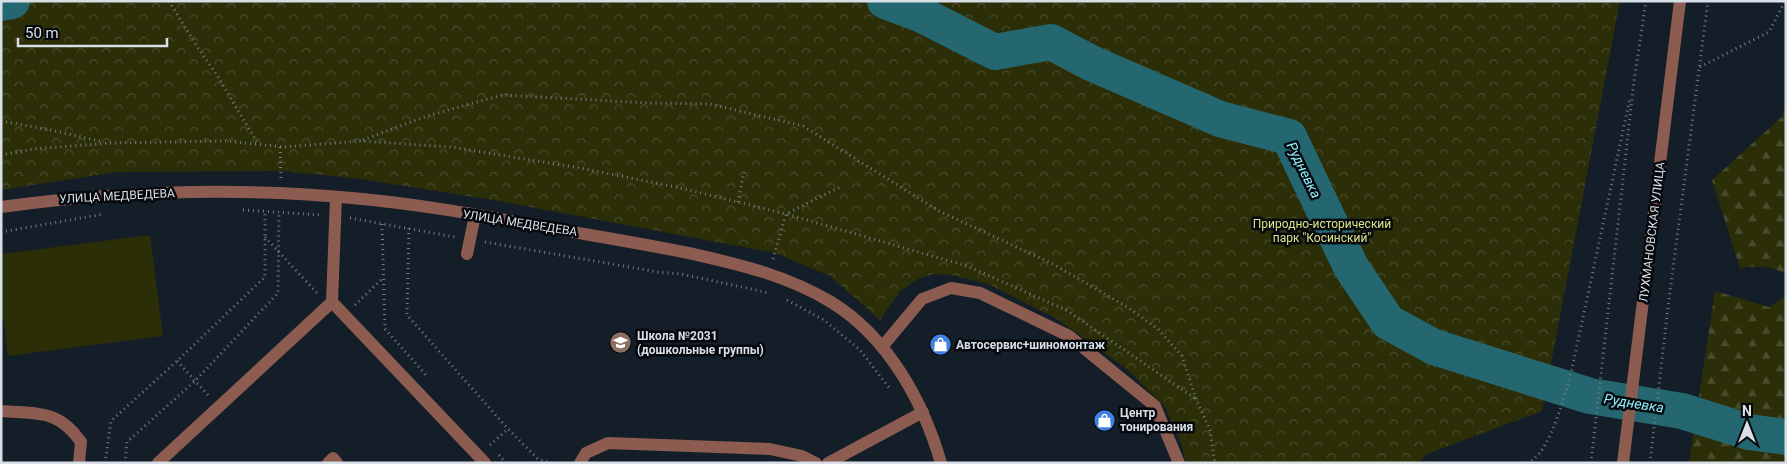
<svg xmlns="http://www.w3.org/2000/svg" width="1787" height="464" font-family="Roboto,sans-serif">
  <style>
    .forest { fill: url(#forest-firs) }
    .park { fill: url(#park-crowns) }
    .pitch { fill: #2b2e07 }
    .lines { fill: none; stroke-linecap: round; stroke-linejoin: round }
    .river { stroke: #246771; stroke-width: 36 }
    .path { stroke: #747d85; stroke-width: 3; stroke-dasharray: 1 4; stroke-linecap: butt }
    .minor { stroke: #8b5c4f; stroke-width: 12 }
    .labels { text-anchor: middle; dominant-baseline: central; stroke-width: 5; stroke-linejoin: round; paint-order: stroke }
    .street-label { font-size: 12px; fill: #d8dfe6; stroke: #05080c }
    .park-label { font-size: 12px; fill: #dbe389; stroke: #05080c }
    .poi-label { font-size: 12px; font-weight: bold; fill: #d8dfe6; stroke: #05080c; text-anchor: start }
    .water-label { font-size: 14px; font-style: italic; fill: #8feefc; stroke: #05080c }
  </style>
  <defs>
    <pattern id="forest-firs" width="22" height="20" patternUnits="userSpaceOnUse" patternTransform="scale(1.25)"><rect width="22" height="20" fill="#2b2e07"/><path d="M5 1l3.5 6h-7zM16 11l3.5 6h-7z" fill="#494c2b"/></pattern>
    <pattern id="park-crowns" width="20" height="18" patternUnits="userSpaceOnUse" patternTransform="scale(1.25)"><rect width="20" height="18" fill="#2b2e07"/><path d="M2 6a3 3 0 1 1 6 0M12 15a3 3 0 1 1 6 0" fill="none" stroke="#494c2b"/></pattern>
  </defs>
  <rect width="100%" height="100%" fill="#141e28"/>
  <path class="forest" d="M1786,99V274C1770,265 1757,266 1740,268L1712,180L1782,117Z
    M1715,291L1769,307L1786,296V463H1689Z"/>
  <path class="park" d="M1,1H1620L1542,411L1427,454L1419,463H1186L1182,445L1165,407L1128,370L1059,320L988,284L952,275L933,274L918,279L900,291L880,320L830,276L775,253L499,201L354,178L281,171L117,172L1,190Z"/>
  <path class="pitch" d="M150,235L163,336L8,356L1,300V254Z"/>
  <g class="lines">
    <path class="river" d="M885,1L922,15L995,52L1051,42L1091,63L1220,119L1289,137L1351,267L1388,322L1434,347L1590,396L1682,411L1749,432L1786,437
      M1,3L12,1"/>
    <path class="path" d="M169,1L198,48L217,75L258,144
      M1700,67L1769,32L1785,1
      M1,121L51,130L103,142
      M363,140L427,116L502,95L650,103L710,104L803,126L939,211L1053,264L1129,308L1158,329L1182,356L1196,399L1210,430L1215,463
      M280,147L281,179
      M1,155L33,149L111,143L226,141L284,147L360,141L451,147L580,168L681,188L786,214L967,266L1066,310L1196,399
      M738,202L744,172
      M243,210L321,215
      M350,218L455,237
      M382,224L385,329L426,375
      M409,228L407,315L508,429
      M1,232L104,214
      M265,237L317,293
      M485,242L658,272L681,274L769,293
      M773,259L786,214L840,187
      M787,300L824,320L860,350L890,389
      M355,305L383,278
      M177,361L209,396
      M490,445L508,429L538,459L550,463
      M499,455L506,463
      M105,463L111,421L177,361L265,277V211
      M125,463L127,442L195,381L278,293L279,212
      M1527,463C1550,456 1566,390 1572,369L1630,98
      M1591,463L1634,81L1646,1
      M1650,463L1668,307L1708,1"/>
    <path class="minor" d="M336,197L332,302L485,463
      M1,207C117,191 236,187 352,198C432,205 511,221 590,235C625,241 659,247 693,254C742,265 788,276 831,302C888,337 923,401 941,463
      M467,254L475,215
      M882,347L922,299L951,288L980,293L1069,336L1155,406L1179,463
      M1,411C38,414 58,409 81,442L79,463
      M158,463L332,302
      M328,463L333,458L337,463
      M580,463L586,453L608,443L770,449L802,456L816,463
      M828,463L923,412
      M1623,463L1680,1"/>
  </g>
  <defs>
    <symbol id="school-disc" viewBox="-11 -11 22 22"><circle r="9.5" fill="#8d6e63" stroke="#05080c"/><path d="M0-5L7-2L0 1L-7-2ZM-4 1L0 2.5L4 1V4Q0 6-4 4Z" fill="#fff"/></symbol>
    <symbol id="shop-disc" viewBox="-11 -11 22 22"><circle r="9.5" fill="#3f7fe0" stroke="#05080c"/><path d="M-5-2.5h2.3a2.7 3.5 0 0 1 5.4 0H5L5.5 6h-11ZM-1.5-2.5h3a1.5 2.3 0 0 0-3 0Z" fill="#fff"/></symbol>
  </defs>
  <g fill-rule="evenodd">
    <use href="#school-disc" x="608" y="330" width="25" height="25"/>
    <use href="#shop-disc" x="928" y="332" width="25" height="25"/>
    <use href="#shop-disc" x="1092" y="408" width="25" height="25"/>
  </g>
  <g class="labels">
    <g class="street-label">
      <text transform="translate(117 196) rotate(-3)">УЛИЦА МЕДВЕДЕВА</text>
      <text transform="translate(520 223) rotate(9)">УЛИЦА МЕДВЕДЕВА</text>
      <text transform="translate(1652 232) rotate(-83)">ЛУХМАНОВСКАЯ УЛИЦА</text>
    </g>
    <g class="park-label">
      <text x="1322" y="224">Природно-исторический<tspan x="1322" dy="14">парк "Косинский"</tspan></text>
    </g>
    <g class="poi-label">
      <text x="637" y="336">Школа №2031<tspan x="637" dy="14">(дошкольные группы)</tspan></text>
      <text x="956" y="345">Автосервис+шиномонтаж</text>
      <text x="1120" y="413">Центр<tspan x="1120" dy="14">тонирования</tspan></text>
    </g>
    <g class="water-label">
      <text transform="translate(1304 170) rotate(64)">Рудневка</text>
      <text transform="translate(1634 403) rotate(9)">Рудневка</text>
    </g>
  </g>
  <rect width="1787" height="464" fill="none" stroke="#d8dfe6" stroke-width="5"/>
  <g transform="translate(1747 424)" stroke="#05080c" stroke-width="4" paint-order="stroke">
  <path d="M0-4L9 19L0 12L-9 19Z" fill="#d8dfe6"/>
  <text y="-8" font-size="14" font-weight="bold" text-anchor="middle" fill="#d8dfe6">N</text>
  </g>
  <path d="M18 38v8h149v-8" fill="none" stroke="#d8dfe6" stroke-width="2.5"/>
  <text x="25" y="38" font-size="15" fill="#d8dfe6" stroke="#05080c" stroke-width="4" paint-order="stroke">50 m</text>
</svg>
